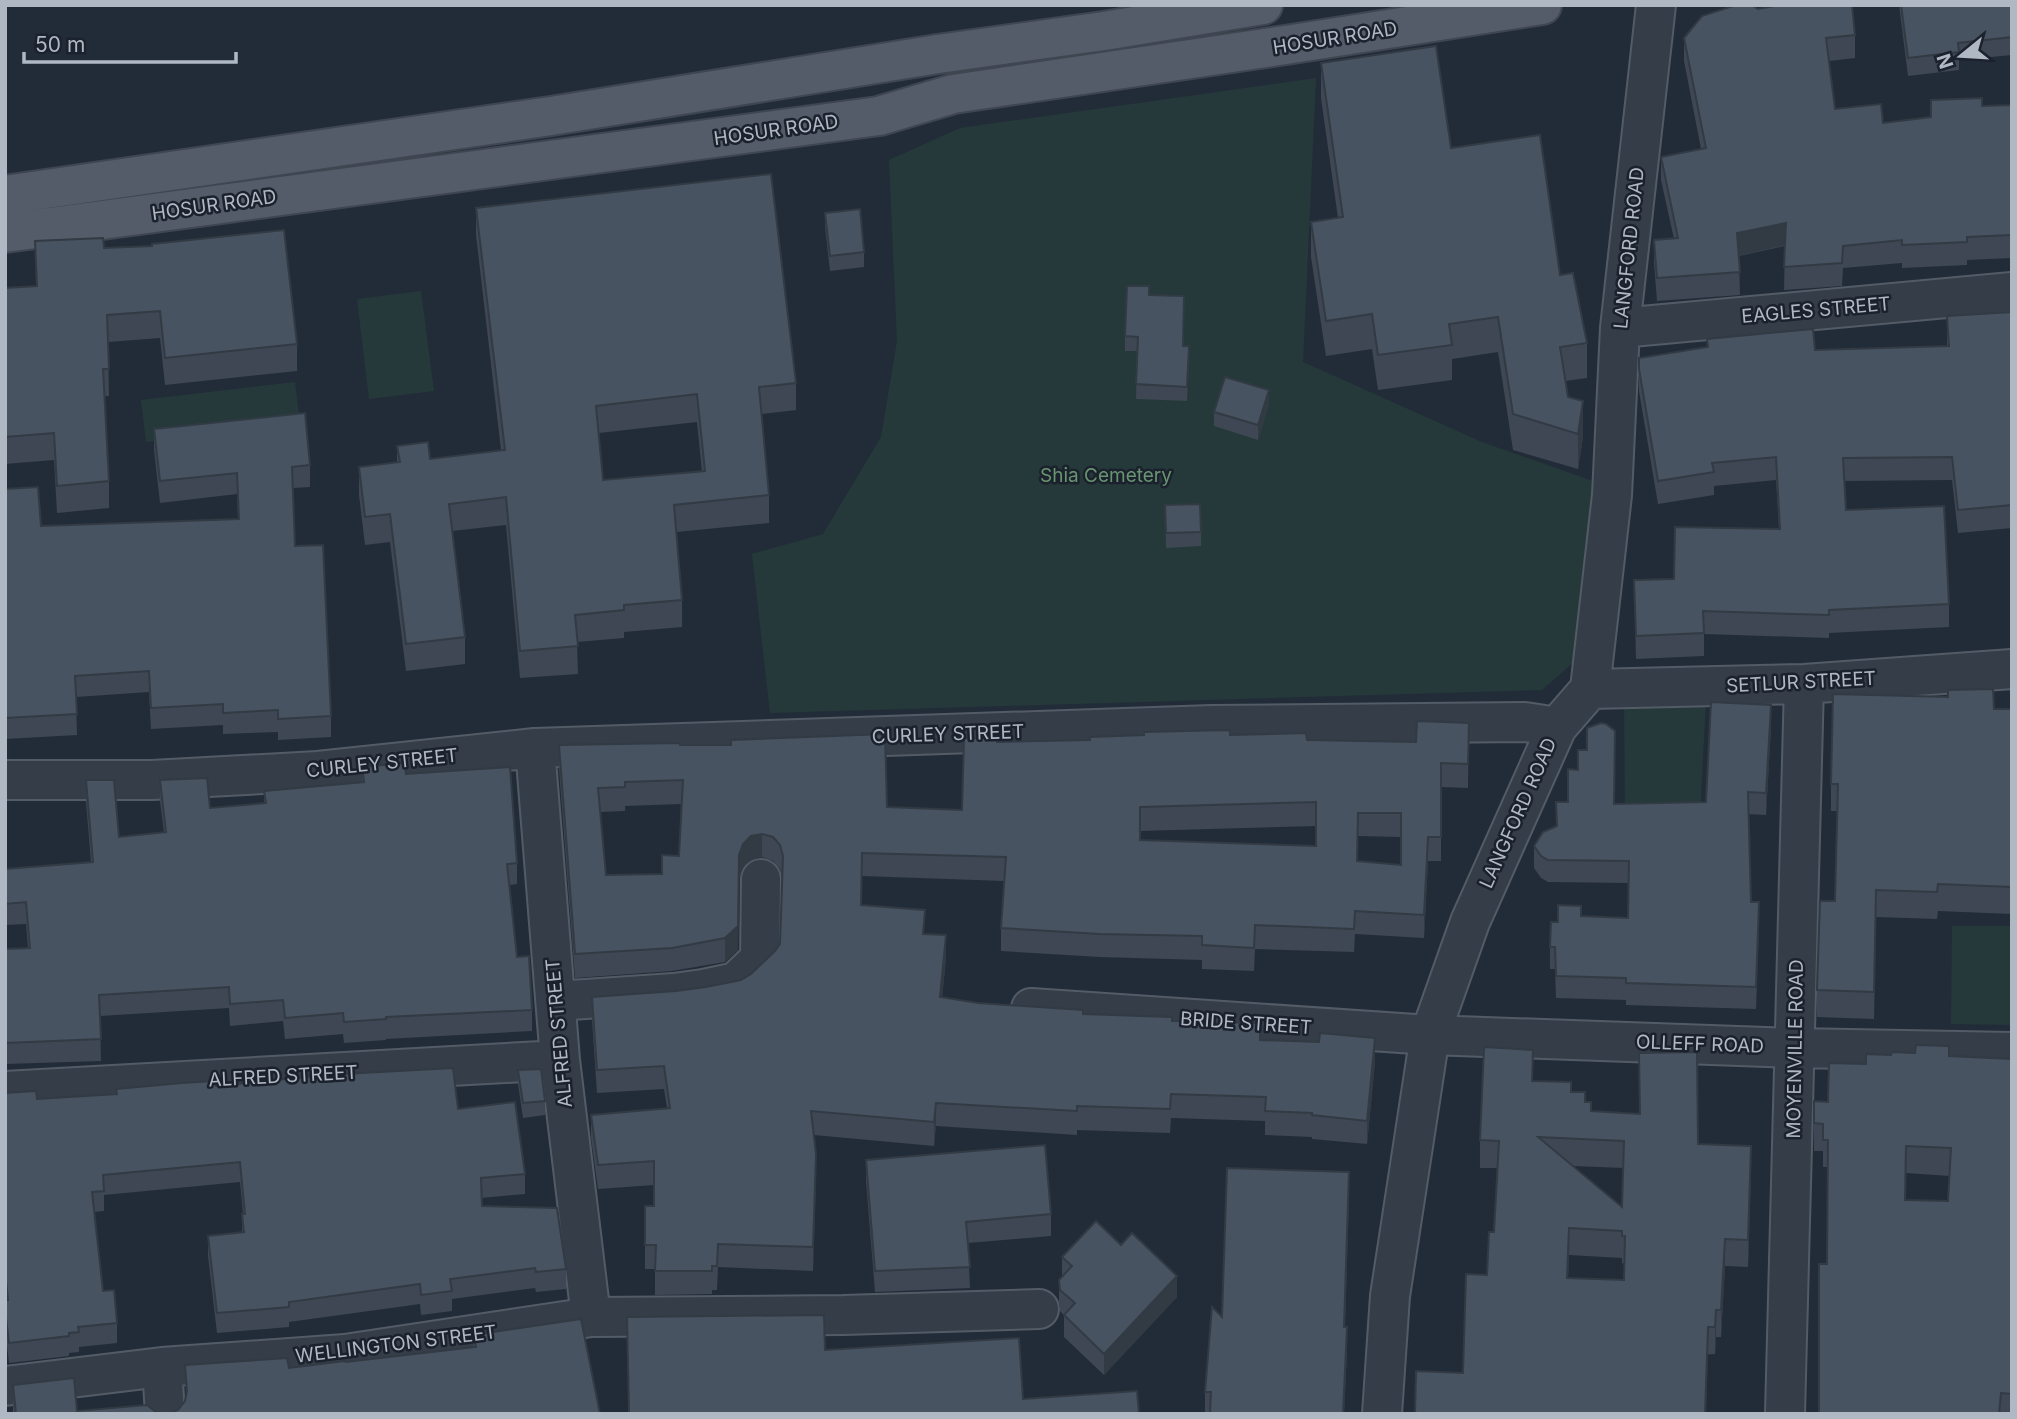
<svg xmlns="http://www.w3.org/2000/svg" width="2017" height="1419" font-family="Inter,sans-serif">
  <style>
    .green { fill: #25393a }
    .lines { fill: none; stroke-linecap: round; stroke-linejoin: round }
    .minor-casing { stroke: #535b66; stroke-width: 42 }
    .major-casing { stroke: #3f4651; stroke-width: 42 }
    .minor { stroke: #353d48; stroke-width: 38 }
    .major { stroke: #535c68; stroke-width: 38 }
    .wall { fill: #3e4753; fill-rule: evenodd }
    .shaded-wall { fill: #323a44 }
    .building { fill: #485361; stroke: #323a44; stroke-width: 2; fill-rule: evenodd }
    .labels { text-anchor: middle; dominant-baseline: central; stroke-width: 5; stroke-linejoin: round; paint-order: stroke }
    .street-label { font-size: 19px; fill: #b0b8c4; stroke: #1b222d }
    .park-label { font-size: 19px; fill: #689471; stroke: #1b222d }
  </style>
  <rect width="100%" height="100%" fill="#222c38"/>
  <path class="green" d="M1316,78L1303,362L1482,442L1593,481L1576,660L1542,690L770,713L752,554L823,534L881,437L897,341L889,160L960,128Z
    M421,291L434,391L369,399L357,299Z
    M295,382L300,424L146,442L141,400Z
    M1706,699L1700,818L1625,820L1624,702Z
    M1952,926H2012V1025L1951,1024Z"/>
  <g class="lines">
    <defs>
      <path id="minor" d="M1620,328L2012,292
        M1590,689L1804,684L2012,669
        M535,748L560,1060L591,1317
        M5,780H152L318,771L535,748L1212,725L1525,722L1557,727
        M556,1001L674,993L703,989L736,982L760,959L761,879
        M1031,1008L1430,1035L1795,1048L2012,1052
        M5,1091L560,1060
        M162,1367L165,1414
        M5,1386L162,1367L345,1354L591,1317L843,1315L1039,1309
        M1382,1414L1390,1296L1430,1035L1470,922L1557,727L1590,689L1612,495L1620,328L1656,5
        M1785,1414L1804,684"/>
      <path id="major" d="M5,195L551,116L938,54L1104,31L1263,5
        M5,233L879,116L953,94L1292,44L1542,5"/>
    </defs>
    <use href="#minor" class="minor-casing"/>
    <use href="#major" class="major-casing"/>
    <use href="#minor" class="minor"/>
    <use href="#major" class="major"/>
  </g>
  <path class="wall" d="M1899,5H2012V55L1959,60V70L1908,76Z
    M1758,9L1855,35V58L1829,61L1835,109L1883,123L1931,117V100L1982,106L2012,105V258L1967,260V265L1902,268V263L1843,268L1842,286L1784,290L1785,246L1739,256L1740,295L1657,301L1654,263V240L1674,239L1661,180V157L1701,149L1684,61V38Z
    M1321,63L1451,148L1560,275L1587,343V378L1565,381L1568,397L1583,437L1578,469L1513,450L1498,352L1452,359V380L1378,390L1372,349L1326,356L1311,257V222L1338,218L1321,98Z
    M476,208L796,383V410L761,414L769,495V523L676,532L682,600V627L624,632V638L577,642L578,674L520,678L506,525L452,531L465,637V664L406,671L390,542L365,545L359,495V467L397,462V446L430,459L501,450L476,235ZM697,422L702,472L603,480L599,433Z
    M825,213L864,252V267L830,271L825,227Z
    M35,241L104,248L297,344V371L165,385L160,338L108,342L109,396H104L109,481V508L57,513L54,460L5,464V288L36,286Z
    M1149,295L1183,346L1189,361L1187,401L1136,399L1137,351H1125V336Z
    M2012,312V528L1958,533L1952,480L1844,481L1846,510L1949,604V627L1829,633V638L1704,634V656L1636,659L1634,580L1674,579L1779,529L1776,480L1714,486V495L1658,504L1639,391V358L1707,347V339L1815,350L1947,346V316Z
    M1269,405L1258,440L1214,426V412Z
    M154,429L310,465V487L293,488L295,546L331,716V737L278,740V732L223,734V725L151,729L149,692L76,697L77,735L5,739V489L41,526L238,519L237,494L160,503L154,450Z
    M1165,505L1201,532V546L1166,548Z
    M1994,709H2012V914L1938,911L1937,919L1876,917L1874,1019L1817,1017V990L1835,901L1837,811H1831V784Z
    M1469,723L1468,788L1441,787V861H1428L1424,938L1355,934L1354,952L1255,949L1254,971L1202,969V960L1100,957L1001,951V928L1004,881L862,876V905L925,934L946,958L942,998L978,1003L1083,1014L1172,1021L1260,1040L1375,1062L1367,1144L1312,1139V1137L1265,1135V1121L1171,1118L1170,1133L1077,1130V1135L936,1126L934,1146L814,1135L816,1178L813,1271L718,1267L717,1290H712V1294L655,1295V1269H645V1206H654V1185L598,1189L591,1138V1115L667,1108L664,1089L597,1093L592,1020V997L676,991L706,987L741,980L751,974L775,951L780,944L782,877L780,869L773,861L762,857L751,860L743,867L739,879L738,950L725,962L672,971L575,978L559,769V745H680L887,807L962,810L997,742L1090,740L1230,735L1307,740L1416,742ZM681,804L679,856L662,874L606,875L600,812L625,811V806ZM1316,826V846L1140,840V831ZM1358,836L1401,837V865L1357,861Z
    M1771,727L1766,815L1748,814L1751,902L1759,924L1756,1009L1626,1005V1000L1556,998L1555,969H1550V947L1558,922L1581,916L1628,918L1629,883L1548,882L1541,878L1534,868V846L1556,826V802H1568L1578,770L1614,804L1706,802Z
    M362,767L406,774L517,863V884L510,885L517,957L532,1010V1031L386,1039V1040L344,1043L343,1034L285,1039L283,1021L230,1026L229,1008L100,1016L101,1061L5,1064V949L28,948L26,924L5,925V869L91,862L86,802V780L119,837L164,833L160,801V780L210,808L264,803V791L362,782Z
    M1949,1056L2012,1059V1414H1819L1827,1264V1167H1823V1151H1814V1101L1828,1102L1866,1064ZM1906,1173L1950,1176L1948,1201L1906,1200Z
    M518,1070L545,1101V1115L523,1118L518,1084Z
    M1533,1081L1571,1092L1585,1102L1591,1111L1698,1144L1751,1173L1748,1267L1725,1266L1721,1337H1716L1715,1354L1463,1373L1487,1275L1494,1232L1497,1168H1480V1140ZM1572,1166L1624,1168L1622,1207ZM1569,1255L1622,1258V1263L1625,1264L1624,1280L1568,1278Z
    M216,1086L458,1109L525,1174V1194L481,1198L482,1206L566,1269V1289L536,1292L535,1288L452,1299V1311L421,1315L420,1304L289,1322V1327L217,1333L208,1256V1236L242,1232V1214H243L240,1182L104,1195V1211L94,1212L103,1291L117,1323V1343L79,1347V1352L69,1353V1356L9,1363L5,1329V1300H6L5,1292V1093L37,1099Z
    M866,1160L1051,1214V1236L968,1243L970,1288L875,1292L866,1181Z
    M1349,1195L1345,1327L1347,1350L1344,1414H1205V1392L1222,1317Z
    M1062,1257L1177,1297L1104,1375L1064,1337V1315L1060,1311L1059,1302V1280L1062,1277Z
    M473,1335L600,1414L178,1410L185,1401L186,1396L185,1365L289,1368L346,1362L473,1347Z
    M13,1385L77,1411L156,1412L167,1414H13Z"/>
  <path class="shaded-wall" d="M1786,223V245L1737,256V233Z
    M1269,390V405L1258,440V425Z
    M1583,401V437L1578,469V434Z
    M1771,705V727L1766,815V793Z
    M762,834V857L751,860L743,867L739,879L738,950L725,962V938L739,855L743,844L751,836Z
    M1428,837V861L1424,938V915Z
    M1876,890V917L1874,1019V992Z
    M946,935V958L940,1021V997Z
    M1375,1038V1062L1367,1144V1121Z
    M936,1103V1126L934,1146V1122Z
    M1751,1146V1173L1748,1267V1240Z
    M816,1154V1178L813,1271V1247Z
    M1349,1172V1195L1344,1350V1327Z
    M1569,1228V1255L1567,1305V1278Z
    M1725,1239V1266L1721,1337V1310Z
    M1177,1276V1297L1104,1375V1354Z
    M1716,1310V1337L1715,1354V1327Z
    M1347,1327V1350L1344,1414H1343Z
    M1708,1327V1354L1706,1414H1705Z"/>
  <path class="building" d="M1736,5H1751L1758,9L1779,5H1852L1855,35L1826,38L1835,109L1881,104L1883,123L1931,117V100L1982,98V106L2012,105V235L1967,237V242L1902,245V240L1843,246L1842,263L1784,267L1786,223L1737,233L1740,272L1657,278L1654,240L1678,238L1661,157L1706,148L1684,38L1702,16Z
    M1901,5H2012V37L1958,43L1959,52L1908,58Z
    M1436,46L1451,148L1540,135L1560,275L1573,273L1587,343L1560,347L1568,397L1583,401L1578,434L1513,414L1498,317L1449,324L1452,345L1378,355L1372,314L1326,321L1311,222L1343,217L1321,63Z
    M771,174L796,383L759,387L769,495L674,505L682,600L624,605V610L575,615L578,646L520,651L506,497L449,504L465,637L406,644L390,514L365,517L359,467L400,462L397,446L428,442L430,459L505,450L476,208ZM697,394L705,471L603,480L596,406Z
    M860,209L864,252L830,256L825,213Z
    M284,230L297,344L165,358L160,311L107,315L109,369H103L109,481L57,486L54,433L5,437V288L37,286L35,241L103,238L104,248L152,246V244Z
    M1127,286H1149V295L1184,296L1183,346H1189L1187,387L1136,384L1138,337L1125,336Z
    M2012,312V505L1958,510L1952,457L1843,458L1846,510L1944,506L1949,604L1829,610V615L1703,611L1704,633L1636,636L1634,580L1674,579L1675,527L1780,529L1776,457L1712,463L1714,472L1658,481L1639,369V358L1708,347L1707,339L1813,329L1815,350L1949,346L1947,316Z
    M1225,377L1269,390L1258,425L1214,412Z
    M305,413L310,465L292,467L295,546L323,545L331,716L278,719V710L223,713V704L151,708L149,671L75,676L77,714L5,718V489L38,487L41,526L239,519L237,473L160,481L154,429Z
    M1200,504L1201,532L1166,533L1165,505Z
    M1993,689L1994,709H2012V887L1938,884L1937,892L1876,890L1874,992L1817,990L1820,901H1835L1838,784H1831L1833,694L1948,697V690Z
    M1711,702L1771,705L1766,793L1748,792L1751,902H1759L1756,987L1626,983V978L1556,976L1555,947H1550L1551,922H1558V905L1581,906V916L1628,918L1629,861L1548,860L1541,856L1534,846L1543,832L1557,826L1556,802H1568V769L1578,770V750H1587V728L1601,723L1606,724L1615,731L1614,804L1706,802Z
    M1417,721L1469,723L1468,764L1441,763V837H1428L1424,915L1355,911L1354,929L1255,925L1254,948L1202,945V936L1100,934L1001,928L1006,857L862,853L861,905L925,910L923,934L946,935L940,997L978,1003L1083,1010V1014L1172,1017V1021L1260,1023V1040L1319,1042L1320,1033L1375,1038L1367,1121L1312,1115V1113L1265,1111L1266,1097L1171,1094L1170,1109L1077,1106V1111L936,1103L934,1122L811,1111L816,1154L813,1247L718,1244L717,1266H712V1271H655L656,1245H645V1206H654V1161L598,1165L591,1115L670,1108L664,1066L597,1070L592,997L676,991L706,987L741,980L751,974L775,951L780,944L783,856L780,845L773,837L762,834L751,836L743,844L739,855L738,926L725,938L672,948L575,954L559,745L680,743V745H731V740L885,734L887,807L962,810L964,738H997V742L1090,740V737L1144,735V732L1230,730V735L1306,733L1307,740L1416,742ZM683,780L679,856L662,855V874L606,875L598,788L625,787V782ZM1316,802V846L1140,840V807ZM1358,813H1401V865L1357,861Z
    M405,763L406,774L510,767L517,863L507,864L517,957L529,956L532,1010L386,1017V1019L344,1022L343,1013L285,1018L283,1000L230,1004L229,987L99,995L101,1039L5,1043V949L30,948L26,902L5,904V869L93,862L86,780H114L119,837L166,832L160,780L207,778L210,808L266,803L264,791L364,782L362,767Z
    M1916,1045L1949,1046V1056L2012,1059V1394L2001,1393L1999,1414H1819V1264H1827L1828,1140H1823V1124L1814,1123V1101L1828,1102L1829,1063L1866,1064V1054L1891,1055L1892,1052L1915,1053ZM1906,1146L1951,1148L1948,1201L1905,1200Z
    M1484,1047L1533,1050L1532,1081L1571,1082V1092H1585V1102H1591V1111L1640,1114L1639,1053L1697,1052L1698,1144L1751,1146L1748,1240L1725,1239L1721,1310H1716L1715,1327H1708L1705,1414H1415L1416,1371L1463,1373L1466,1274L1487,1275L1489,1232H1494L1499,1141L1480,1140ZM1538,1137L1624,1141L1622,1207ZM1569,1228L1622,1231V1236H1625L1624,1280L1567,1278Z
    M453,1068L458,1109L515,1102L525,1174L481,1178L482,1206L557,1208L566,1269L536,1272L535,1268L450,1279L452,1291L421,1295L420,1284L289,1302V1307L217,1313L208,1236L244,1232L242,1214H245L240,1162L103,1175L104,1191L92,1192L103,1291L114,1290L117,1323L78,1327L79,1332L69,1333V1336L9,1343L5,1309V1300H8L5,1272V1093L36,1091L37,1099L117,1094L116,1089L182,1083L215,1081L216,1086L325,1075Z
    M541,1069L545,1101L523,1103L518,1070Z
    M1045,1145L1051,1214L966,1222L970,1267L875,1271L866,1160Z
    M1227,1168L1349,1172L1344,1327H1347L1343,1414H1210L1211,1392H1205L1212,1307L1222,1317Z
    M1096,1221L1121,1245L1132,1233L1177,1276L1104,1354L1064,1315L1075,1303L1060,1290L1059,1280L1072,1266L1062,1257Z
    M824,1315L825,1350L1019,1338L1023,1399L1137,1391L1139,1414H629L627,1317Z
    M581,1319L600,1414H167L178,1410L185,1401L187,1391L185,1365L287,1358L289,1368L345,1361L346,1362L476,1347L473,1335Z
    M74,1378L77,1411L147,1405L156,1412L167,1414H16L13,1385Z"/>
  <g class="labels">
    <g class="street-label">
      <text transform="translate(1335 38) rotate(-9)">HOSUR ROAD</text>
      <text transform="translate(776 130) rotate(-8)">HOSUR ROAD</text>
      <text transform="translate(214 205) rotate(-8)">HOSUR ROAD</text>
      <text transform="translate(1629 248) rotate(-84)">LANGFORD ROAD</text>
      <text transform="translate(1816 310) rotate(-5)">EAGLES STREET</text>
      <text transform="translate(1801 682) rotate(-3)">SETLUR STREET</text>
      <text transform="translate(948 734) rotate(-2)">CURLEY STREET</text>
      <text transform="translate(382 763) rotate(-6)">CURLEY STREET</text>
      <text transform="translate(1518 813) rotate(-66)">LANGFORD ROAD</text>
      <text transform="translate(1246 1023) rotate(4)">BRIDE STREET</text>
      <text transform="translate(559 1033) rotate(-95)">ALFRED STREET</text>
      <text transform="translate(1700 1044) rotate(2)">OLLEFF ROAD</text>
      <text transform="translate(1795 1049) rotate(-89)">MOYENVILLE ROAD</text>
      <text transform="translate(283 1076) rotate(-3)">ALFRED STREET</text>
      <text transform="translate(396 1344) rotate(-7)">WELLINGTON STREET</text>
    </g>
    <g class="park-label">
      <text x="1106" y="475">Shia Cemetery</text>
    </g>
  </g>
  <rect width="2017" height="1419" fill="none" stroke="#b0b8c4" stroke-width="14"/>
  <g transform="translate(1961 56) rotate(252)" stroke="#1b222d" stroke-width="5" paint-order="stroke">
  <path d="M0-5L12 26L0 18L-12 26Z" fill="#b0b8c4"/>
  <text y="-10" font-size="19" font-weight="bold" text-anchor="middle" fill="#b0b8c4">N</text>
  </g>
  <path d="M24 52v10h212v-10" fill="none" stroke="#b0b8c4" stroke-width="3.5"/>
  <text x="35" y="52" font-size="21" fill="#b0b8c4" stroke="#1b222d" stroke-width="5" paint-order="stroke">50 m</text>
</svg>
